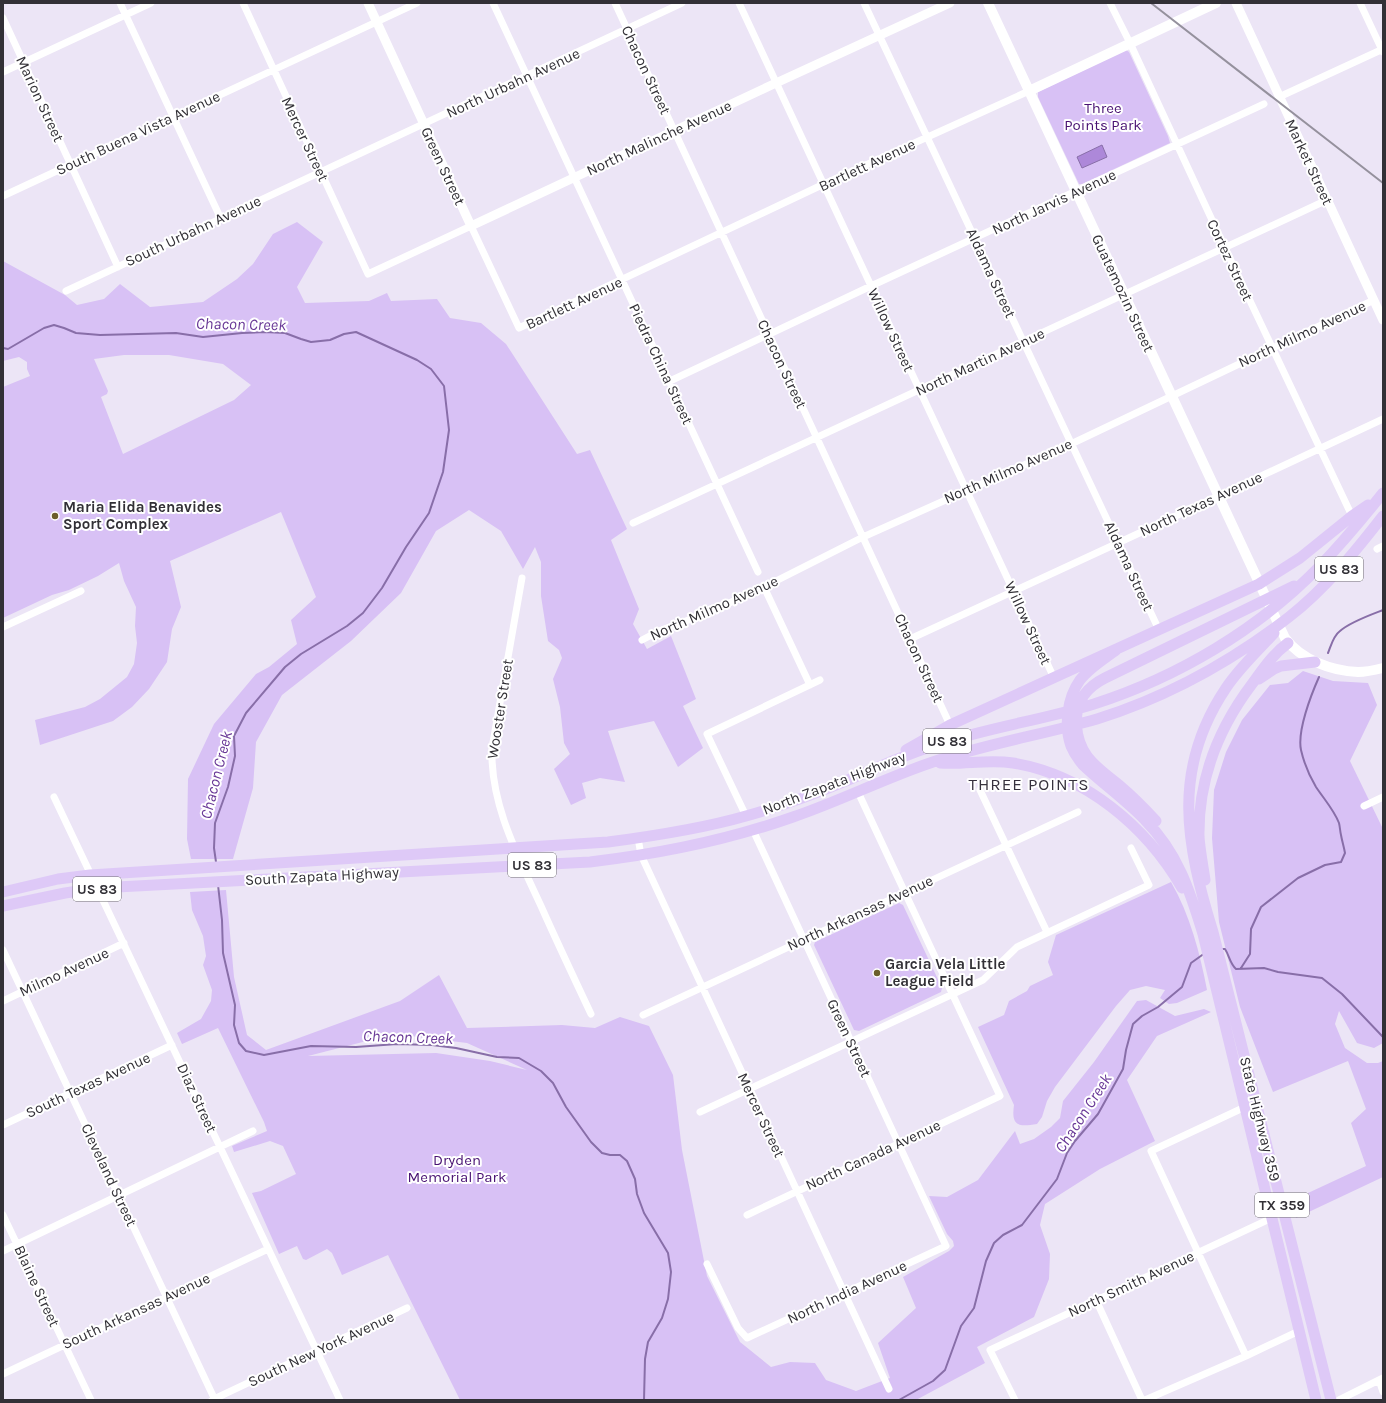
<svg xmlns="http://www.w3.org/2000/svg" width="1386" height="1403" font-family="Karla,sans-serif">
  <style>
    .green { fill: #d8c1f5; fill-rule: evenodd }
    .water { fill: #ad88d9; stroke: #886ea8 }
    .lines { fill: none; stroke-linecap: round; stroke-linejoin: round }
    .stream { stroke: #886ea8; stroke-width: 2 }
    .minor { stroke: #fff; stroke-width: 7 }
    .tertiary { stroke: #fff; stroke-width: 9 }
    .secondary { stroke: #fff; stroke-width: 10 }
    .primary { stroke: #dec9f7; stroke-width: 11 }
    .rail { stroke: #95919d; stroke-width: 2 }
    .poi-dot { fill: #6b5e2b; stroke: #fff; stroke-width: 1.5 }
    .labels { text-anchor: middle; dominant-baseline: central; stroke-width: 4; stroke-linejoin: round; paint-order: stroke }
    .shield { fill: #fff; stroke: #706e72; stroke-width: 1 }
    .shield-label { font-size: 14px; font-weight: bold; fill: #323036 }
    .street-label { font-size: 15px; fill: #323036; stroke: #fff }
    .park-label { font-size: 15px; fill: #481172; stroke: #fff }
    .poi-label { font-size: 15px; font-weight: bold; fill: #323036; stroke: #fff; text-anchor: start }
    .water-label { font-size: 16px; font-style: italic; fill: #683796; stroke: #fff }
    .quarter-label { font-size: 17px; letter-spacing: 1px; fill: #36313d; stroke: #fff }
  </style>
  <rect width="100%" height="100%" fill="#ece5f6"/>
  <path class="green" d="M1126,50L1129,52L1168,136L1170,143L1082,184H1079L1038,97V92Z
    M297,222L323,242L297,287L305,303L369,301L387,293L391,301L437,299L450,318L481,323L506,344L577,454L590,450L627,529L611,540L639,609L633,624L647,649L671,636L696,699L683,706L703,748L678,767L654,721L608,731L625,782L600,778L582,783L586,798L571,805L554,769L570,754L564,743L560,707L553,679L562,658L559,650L548,641L541,596V562L535,547L523,569L501,531L469,510L436,531L401,593L351,641L282,695L256,742L253,788L233,859H191L187,839L188,779L214,724L256,674L269,667L297,644L291,620L316,597L281,512L170,561L181,607L172,629L167,662L149,689L132,707L113,721L40,745L35,720L85,707L100,699L127,677L134,664L137,643L135,626L136,607L124,581L119,563L98,576L69,590L52,595L3,618V387L30,376L27,369V362L19,357L3,361V261L65,295L77,305L104,299L120,284L150,307L203,302L237,279L253,264L273,234ZM124,355H169L223,364L251,385L234,400L123,454L101,397L107,394L108,391L94,359Z
    M1303,671L1333,681L1368,683L1377,705L1350,761L1383,829V1043L1374,1048L1357,1043L1339,1011L1335,1024L1345,1048L1367,1063H1378L1383,1061V1177L1296,1218L1293,1200L1366,1166L1351,1123L1366,1109L1348,1061L1273,1092L1240,1007L1219,922L1212,838L1214,790L1226,752L1242,720L1270,685L1288,683Z
    M1171,882C1190,915 1200,953 1207,990L1177,1003L1169,1004L1160,998L1165,990L1146,986L1130,990L1116,1006L1055,1087L1047,1101L1042,1117L1037,1124C1018,1127 1011,1126 1014,1105L978,1027L1004,1015L1009,1001L1027,991L1030,986L1053,975L1048,962L1056,935Z
    M226,890L234,977L247,1035L266,1050L400,1001L439,975L467,1028L562,1025L595,1028L620,1017L649,1026L673,1075L682,1150L707,1276L740,1342L771,1367L790,1362L815,1363L826,1380L856,1391L890,1378L878,1343L916,1308L903,1277L949,1251L954,1246L953,1241L947,1234L929,1196L947,1197L978,1180L1015,1131L1020,1144L1034,1139L1051,1127L1060,1118L1063,1101L1094,1062L1137,1001L1146,1000L1175,1016L1204,1009L1211,1012L1157,1036L1127,1080L1155,1141L1100,1169L1045,1204L1040,1225L1050,1254L1049,1279L1034,1317L977,1347L985,1363L916,1400H460L388,1255L342,1275L332,1253L327,1249L306,1260L303,1259L297,1246L279,1254L252,1193L261,1191L296,1174L283,1146L270,1141L234,1152L232,1146L267,1131L264,1122L218,1028L182,1044L177,1033L201,1019L211,1001L212,990L203,965L206,956L203,936L192,910L190,892ZM394,1034L467,1043L527,1070L490,1061L436,1053L308,1056Z
    M899,903L903,905L942,988L941,992L859,1031L854,1030L814,945L815,942Z"/>
  <path class="water" d="M1102,145L1107,157L1082,168L1077,157Z"/>
  <g class="lines">
    <path class="stream" d="M3,348L8,349L44,328L54,325L64,328L76,333L100,335L176,333L203,337L242,333L265,332L285,333L301,339L311,342L330,340L344,334L356,332L417,360L431,369L444,386L449,430L443,472L429,513L406,547L382,588L363,613L347,626L301,654L285,667L246,713L234,736L235,756L228,787L215,823L214,848L216,862
      M1328,653C1331,646 1333,636 1340,631C1350,622 1370,615 1383,610
      M218,885L222,920L223,953L235,1005L234,1025L239,1043L246,1051L264,1055L311,1046L356,1047L397,1044L432,1045L456,1048L497,1057L519,1058L541,1071L553,1083L566,1107L591,1142L602,1153L610,1155H620L627,1161L635,1179L637,1194L644,1213L668,1253L671,1272L668,1299L662,1318L648,1342L645,1359L644,1400
      M1222,949H1225C1229,955 1230,964 1236,969L1264,968L1278,972L1322,978L1342,994L1383,1037
      M1241,968L1250,954L1251,929L1261,907L1298,878L1325,865L1341,862L1345,853C1344,847 1342,841 1341,835C1340,831 1340,827 1339,823C1334,810 1324,799 1316,787C1310,777 1304,763 1301,750C1297,731 1311,695 1319,677
      M899,1400L933,1381L945,1370L961,1326L974,1308L986,1261L994,1243L1003,1235L1022,1225L1057,1179L1067,1153L1075,1141L1098,1114L1123,1069L1126,1050L1133,1024L1142,1016L1158,1007L1182,987L1191,963L1205,953"/>
    <path class="minor" d="M120,3L221,219
      M243,3L368,274L471,226L519,328L824,184L1029,91
      M493,3L758,572
      M615,3L950,725
      M739,3L1054,678
      M864,3L1159,630
      M1110,3L1130,43L1225,248L1352,516
      M1360,3L1383,52
      M3,18L118,267
      M3,72L151,3
      M1279,97L1383,49
      M3,196L417,3
      M66,291L682,3
      M670,381L871,286L1264,104
      M633,523L1327,200
      M1377,549L1383,546
      M522,578L492,748C490,804 518,856 541,906C557,942 574,978 591,1014
      M764,587L810,685
      M3,627L81,591
      M910,639L1118,543L1383,419
      M642,640L659,631L710,612L764,587L863,537L1071,444L1374,300
      M980,790L1047,932
      M54,797L340,1400
      M1364,806L1383,797
      M746,816L707,734L820,680
      M638,838L641,855L889,1389
      M3,950L215,1400
      M3,1001L124,943
      M643,1015L1078,812
      M1245,1107L1151,1151L1246,1356
      M700,1112L983,980L1017,947L1149,885L1131,848
      M3,1125L172,1045
      M3,1215L91,1400
      M747,1215L1000,1096L858,792
      M3,1251L253,1131
      M707,1264L738,1328L747,1338L946,1246L753,830
      M1096,1300L1142,1400
      M3,1374L268,1249
      M1379,1380L1383,1392
      M212,1400L407,1308
      M1015,1400L990,1350L1272,1218
      M1145,1400L1246,1356L1299,1331
      M1339,1400L1383,1378"/>
    <path class="tertiary" d="M368,3L471,226L776,83L950,3
      M1236,3L1383,320"/>
    <path class="secondary" d="M988,3L1285,638C1301,660 1332,671 1358,672C1366,672 1375,670 1383,668
      M1029,91L1216,3"/>
    <path class="primary" d="M1274,633C1258,651 1240,667 1226,688C1171,770 1186,844 1213,932L1331,1400
      M1116,650C1104,659 1089,668 1080,680C1067,698 1064,726 1071,746C1074,753 1078,759 1083,765C1103,784 1126,800 1145,820C1178,853 1190,891 1203,934L1316,1400
      M1259,679L1274,669L1281,666L1315,662
      M906,750L950,725L1259,584L1300,558L1352,516L1368,505
      M940,763C964,765 988,759 1013,763C1085,775 1146,826 1182,888
      M1156,821C1144,808 1132,796 1119,785C1108,776 1095,767 1087,756C1075,739 1072,713 1084,695C1089,688 1097,682 1105,678L1294,586
      M1205,880C1203,866 1200,851 1199,837C1198,780 1218,729 1252,684C1263,669 1273,654 1288,643
      M3,892L58,879L90,875L608,842C654,836 701,829 746,816C778,807 810,796 841,783C870,771 899,757 930,747C983,728 1040,721 1094,704C1178,677 1259,629 1320,566C1342,543 1363,518 1383,493
      M3,906L65,893L98,888L590,862C659,854 728,840 793,817C840,801 883,779 930,763C984,744 1042,735 1097,719C1167,697 1232,661 1289,617C1325,589 1355,552 1383,516"/>
    <path class="rail" d="M1151,3L1383,183"/>
  </g>
  <g class="poi-dot">
    <circle cx="55" cy="516" r="4"/>
    <circle cx="877" cy="973" r="4"/>
  </g>
  <g class="labels">
    <g class="shield">
      <rect x="1315" y="557" width="48" height="24" rx="3"/>
      <rect x="923" y="729" width="48" height="24" rx="3"/>
      <rect x="508" y="853" width="48" height="24" rx="3"/>
      <rect x="73" y="877" width="48" height="24" rx="3"/>
      <rect x="1255" y="1193" width="54" height="24" rx="3"/>
    </g>
    <g class="shield-label">
      <text x="1339" y="569">US 83</text>
      <text x="947" y="741">US 83</text>
      <text x="532" y="865">US 83</text>
      <text x="97" y="889">US 83</text>
      <text x="1282" y="1205">TX 359</text>
    </g>
    <g class="street-label">
      <text transform="translate(646 70) rotate(65)">Chacon Street</text>
      <text transform="translate(513 83) rotate(-25)">North Urbahn Avenue</text>
      <text transform="translate(40 99) rotate(65)">Marion Street</text>
      <text transform="translate(138 133) rotate(-25)">South Buena Vista Avenue</text>
      <text transform="translate(659 138) rotate(-25)">North Malinche Avenue</text>
      <text transform="translate(305 139) rotate(65)">Mercer Street</text>
      <text transform="translate(1309 162) rotate(65)">Market Street</text>
      <text transform="translate(867 165) rotate(-25)">Bartlett Avenue</text>
      <text transform="translate(443 166) rotate(65)">Green Street</text>
      <text transform="translate(1054 202) rotate(-25)">North Jarvis Avenue</text>
      <text transform="translate(193 231) rotate(-25)">South Urbahn Avenue</text>
      <text transform="translate(1230 260) rotate(65)">Cortez Street</text>
      <text transform="translate(991 273) rotate(65)">Aldama Street</text>
      <text transform="translate(1123 293) rotate(65)">Guatemozin Street</text>
      <text transform="translate(574 303) rotate(-25)">Bartlett Avenue</text>
      <text transform="translate(891 330) rotate(65)">Willow Street</text>
      <text transform="translate(1302 334) rotate(-25)">North Milmo Avenue</text>
      <text transform="translate(980 362) rotate(-25)">North Martin Avenue</text>
      <text transform="translate(661 364) rotate(65)">Piedra China Street</text>
      <text transform="translate(782 364) rotate(65)">Chacon Street</text>
      <text transform="translate(1008 471) rotate(-24)">North Milmo Avenue</text>
      <text transform="translate(1201 504) rotate(-25)">North Texas Avenue</text>
      <text transform="translate(1129 566) rotate(65)">Aldama Street</text>
      <text transform="translate(714 608) rotate(-24)">North Milmo Avenue</text>
      <text transform="translate(1028 623) rotate(65)">Willow Street</text>
      <text transform="translate(919 658) rotate(65)">Chacon Street</text>
      <text transform="translate(500 709) rotate(-81)">Wooster Street</text>
      <text transform="translate(834 783) rotate(-21)">North Zapata Highway</text>
      <text transform="translate(322 876) rotate(-3)">South Zapata Highway</text>
      <text transform="translate(860 913) rotate(-25)">North Arkansas Avenue</text>
      <text transform="translate(64 972) rotate(-25)">Milmo Avenue</text>
      <text transform="translate(849 1038) rotate(65)">Green Street</text>
      <text transform="translate(88 1085) rotate(-25)">South Texas Avenue</text>
      <text transform="translate(197 1098) rotate(65)">Diaz Street</text>
      <text transform="translate(761 1115) rotate(65)">Mercer Street</text>
      <text transform="translate(1260 1119) rotate(76)">State Highway 359</text>
      <text transform="translate(873 1155) rotate(-25)">North Canada Avenue</text>
      <text transform="translate(109 1175) rotate(65)">Cleveland Street</text>
      <text transform="translate(1131 1284) rotate(-25)">North Smith Avenue</text>
      <text transform="translate(37 1286) rotate(65)">Blaine Street</text>
      <text transform="translate(847 1292) rotate(-25)">North India Avenue</text>
      <text transform="translate(136 1311) rotate(-25)">South Arkansas Avenue</text>
      <text transform="translate(321 1349) rotate(-25)">South New York Avenue</text>
    </g>
    <g class="park-label">
      <text x="1103" y="108">Three<tspan x="1103" dy="17">Points Park</tspan></text>
      <text x="457" y="1160">Dryden<tspan x="457" dy="17">Memorial Park</tspan></text>
    </g>
    <g class="poi-label">
      <text x="63" y="507">Maria Elida Benavides<tspan x="63" dy="17">Sport Complex</tspan></text>
      <text x="885" y="964">Garcia Vela Little<tspan x="885" dy="17">League Field</tspan></text>
    </g>
    <g class="water-label">
      <text transform="translate(241 324) rotate(1)">Chacon Creek</text>
      <text transform="translate(216 775) rotate(-76)">Chacon Creek</text>
      <text transform="translate(408 1037) rotate(2)">Chacon Creek</text>
      <text transform="translate(1083 1113) rotate(-57)">Chacon Creek</text>
    </g>
    <g class="quarter-label">
      <text x="1029" y="784">THREE POINTS</text>
    </g>
  </g>
  <rect width="1386" height="1403" fill="none" stroke="#323036" stroke-width="8"/>
</svg>
